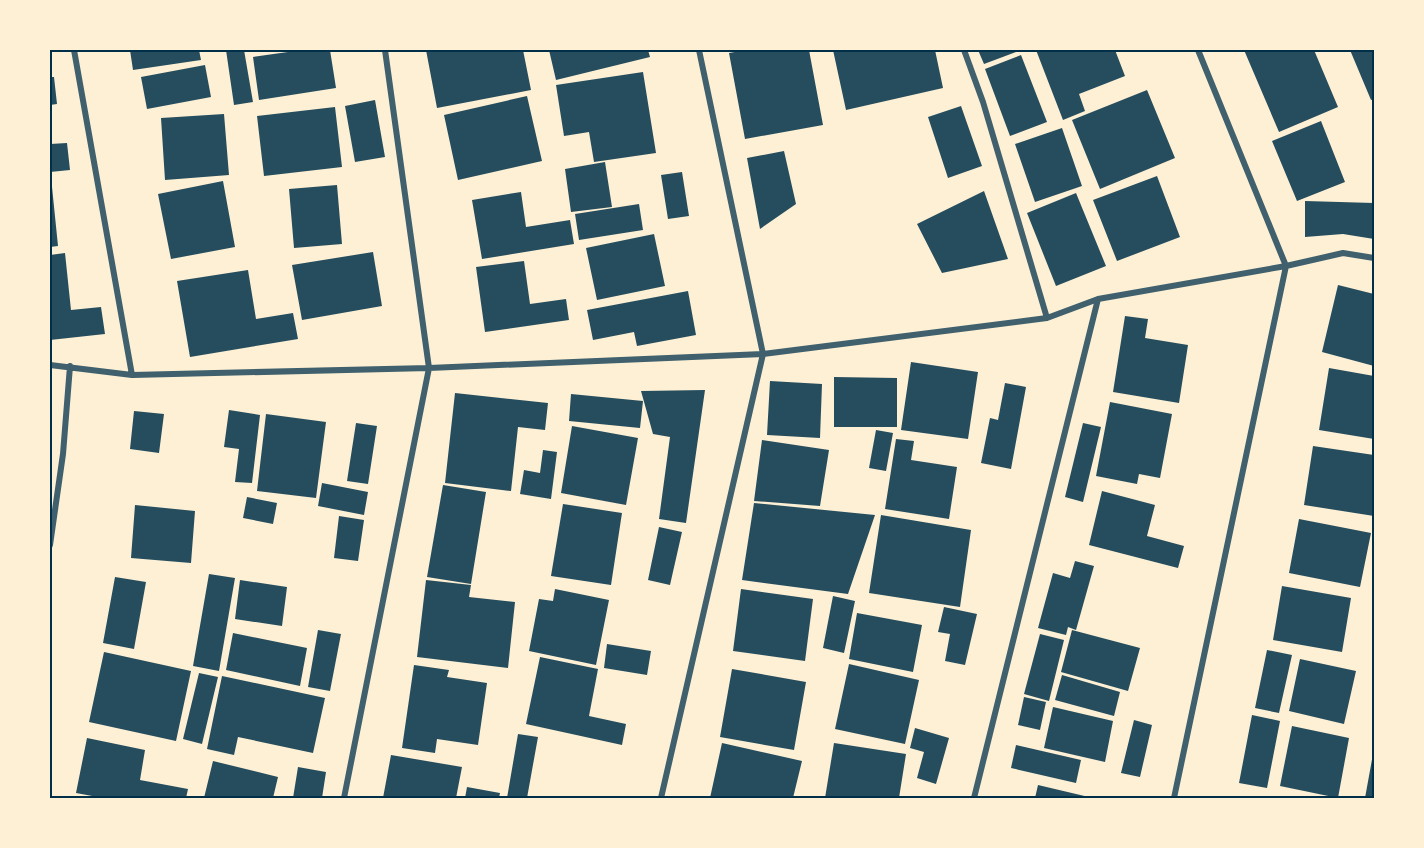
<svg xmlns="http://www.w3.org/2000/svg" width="1424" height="848" font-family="'DM Sans',sans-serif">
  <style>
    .building { fill: #264d5e }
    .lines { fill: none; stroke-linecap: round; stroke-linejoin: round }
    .minor { stroke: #3f606c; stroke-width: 6 }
    .neatline { fill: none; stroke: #003049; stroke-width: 2 }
  </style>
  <rect width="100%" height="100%" fill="#fdf0d5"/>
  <path class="building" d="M130,50H199L201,60L133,70Z
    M226,50H244L253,102L234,105Z
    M302,50H330L336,88L259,100L253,57Z
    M426,50H523L531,90L437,108Z
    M549,50H648L650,57L556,80Z
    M746,50H809L823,125L745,139L729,53Z
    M833,50H935L943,88L846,110Z
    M978,50H1021L984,64Z
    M1036,50H1115L1125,76L1079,94L1085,111L1063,120Z
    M1244,50H1314L1338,107L1279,132Z
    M1350,50H1374V99L1371,100Z
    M1021,55L1047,122L1010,136L985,69Z
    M205,65L211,97L147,109L141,77Z
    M643,72L656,153L594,162L589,132L564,136L556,85Z
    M50,77H54L57,104L50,105Z
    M1147,90L1175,158L1100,189L1072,120Z
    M527,96L542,161L458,180L444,115Z
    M375,100L385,157L355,162L345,106Z
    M961,106L982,166L948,178L928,117Z
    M335,107L342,167L264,176L257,116Z
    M224,114L229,175L165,180L161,118Z
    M1321,121L1345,182L1297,201L1272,141Z
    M1062,128L1082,186L1035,202L1015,144Z
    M67,143L70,170L50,172V144Z
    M784,151L796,204L760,229L747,158Z
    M605,162L612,207L571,212L565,169Z
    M682,172L689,216L668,219L661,175Z
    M1157,176L1180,237L1117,261L1093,200Z
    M50,177H51L58,246L50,247Z
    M223,181L235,247L171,259L158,194Z
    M337,185L342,244L294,248L289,189Z
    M984,191L1008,259L942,273L917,224Z
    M521,192L526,227L570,220L574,244L482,259L472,200Z
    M1076,193L1106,266L1056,286L1027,213Z
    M1305,201L1374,203V239L1343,234L1305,237Z
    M639,204L643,230L579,240L575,214Z
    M654,234L665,286L597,300L586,248Z
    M373,252L382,306L302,320L292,265Z
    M65,253L71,310L101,307L105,334L50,340V255Z
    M524,261L530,304L566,299L569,320L485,332L476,267Z
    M248,270L256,319L293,313L298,339L190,357L177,281Z
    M1338,285L1374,294V366L1322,352Z
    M688,291L696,335L637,346L634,332L593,340L587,310Z
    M1125,316L1148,319L1145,338L1188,345L1179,403L1113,392Z
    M911,362L978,372L968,439L901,430Z
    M1329,368L1374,376V439L1319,430Z
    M834,377L897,378V427H834Z
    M770,381L822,384L820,438L767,435Z
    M1005,383L1026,387L1011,469L981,463L990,418L998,420Z
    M705,390L686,523L659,519L670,437L653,434L641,391Z
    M455,393L548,403L545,430L518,427L511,491L445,483Z
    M571,394L643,401L640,428L569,421Z
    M1110,402L1172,414L1160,478L1139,474L1137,484L1096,476Z
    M229,410L260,415L252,483L235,482L239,449L224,447Z
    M134,411L164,414L159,453L130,449Z
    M266,414L326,422L316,498L257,491Z
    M356,423L377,426L368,484L347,481Z
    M1083,423L1101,427L1083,502L1065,497Z
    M572,426L638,438L626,505L561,493Z
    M876,430L893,433L886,471L869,468Z
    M896,439L914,441L911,460L957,467L949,519L885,509Z
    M762,440L829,450L820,506L754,501Z
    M1313,446L1374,455V516L1304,505Z
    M543,450L557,452L551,499L520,494L524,470L540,473Z
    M322,483L368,492L364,515L318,506Z
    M443,485L486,492L471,584L427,577Z
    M1102,491L1155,505L1147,536L1184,546L1178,568L1089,545Z
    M247,497L277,503L273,524L243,518Z
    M754,503L875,515L848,594L742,580Z
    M563,504L622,513L611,585L551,576Z
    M135,505L195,511L191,563L131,558Z
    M881,515L971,530L960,607L869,593Z
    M339,516L364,520L358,561L334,558Z
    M1299,519L1371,533L1360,587L1289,573Z
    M659,527L682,532L670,585L648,580Z
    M1075,561L1094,566L1076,630L1068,627L1066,635L1038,628L1053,573L1070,578Z
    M209,574L235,578L219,671L193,666Z
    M115,577L146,582L134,649L103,643Z
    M240,580L287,587L282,626L235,619Z
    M426,580L471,585L469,597L515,602L508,668L417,657Z
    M1282,586L1351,598L1342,652L1273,640Z
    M555,589L609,600L596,665L529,651L539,599L553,601Z
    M741,589L813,599L805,661L733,651Z
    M833,596L855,601L844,653L823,648Z
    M944,607L977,614L965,665L945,661L950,634L938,632Z
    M857,613L922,625L913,672L849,659Z
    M318,630L341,634L330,691L308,687Z
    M1072,630L1140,648L1128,691L1061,672Z
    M233,633L307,648L300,686L226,670Z
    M1040,634L1064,640L1049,701L1024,694Z
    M607,644L651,651L647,675L604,668Z
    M1267,650L1292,655L1279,713L1255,708Z
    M104,652L191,671L176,741L89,722Z
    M540,657L598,669L589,716L626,724L622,745L526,724Z
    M1300,659L1356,671L1344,724L1289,711Z
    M849,664L919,680L905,744L835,729Z
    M414,665L449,670L447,677L487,683L478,745L437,739L435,753L402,748Z
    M732,669L806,682L794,750L720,737Z
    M199,673L218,677L202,744L183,739Z
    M1062,675L1120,692L1114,716L1055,700Z
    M222,676L325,698L313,753L238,737L234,755L207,749Z
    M1024,697L1046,702L1040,730L1018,725Z
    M1053,707L1113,721L1105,762L1044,748Z
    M1252,715L1280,721L1267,788L1239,783Z
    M1134,720L1152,725L1140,777L1121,773Z
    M1292,726L1349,738L1338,798L1280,786Z
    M915,728L949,738L936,784L917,778L924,752L910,748Z
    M518,734L538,737L527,798H507Z
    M87,738L145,750L140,780L188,789L186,798H103L76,793Z
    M722,743L802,761L793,798H710Z
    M834,743L906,754L899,798H825Z
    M1016,745L1081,760L1076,783L1011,768Z
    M1373,754H1374V798H1365Z
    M391,755L462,767L456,798H383Z
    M213,761L278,777L273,798H204Z
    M298,767L326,772L322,798H293Z
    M1038,785L1093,798H1035Z
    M467,787L500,793L499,798H465Z"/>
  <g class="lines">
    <path class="minor" d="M74,50L132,375
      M964,50L983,102L1047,318
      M50,365L132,375L429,368L763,354L1047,318L1098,299L1286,266L1343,253L1374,258
      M50,545L63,454L70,366
      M344,798L429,368L385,50
      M661,798L763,354L699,50
      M974,798L1098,299
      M1174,798L1286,266L1198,50"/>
  </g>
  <rect width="1424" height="848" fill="none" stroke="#fdf0d5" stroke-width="102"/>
  <rect x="51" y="51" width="1322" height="746" class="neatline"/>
</svg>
